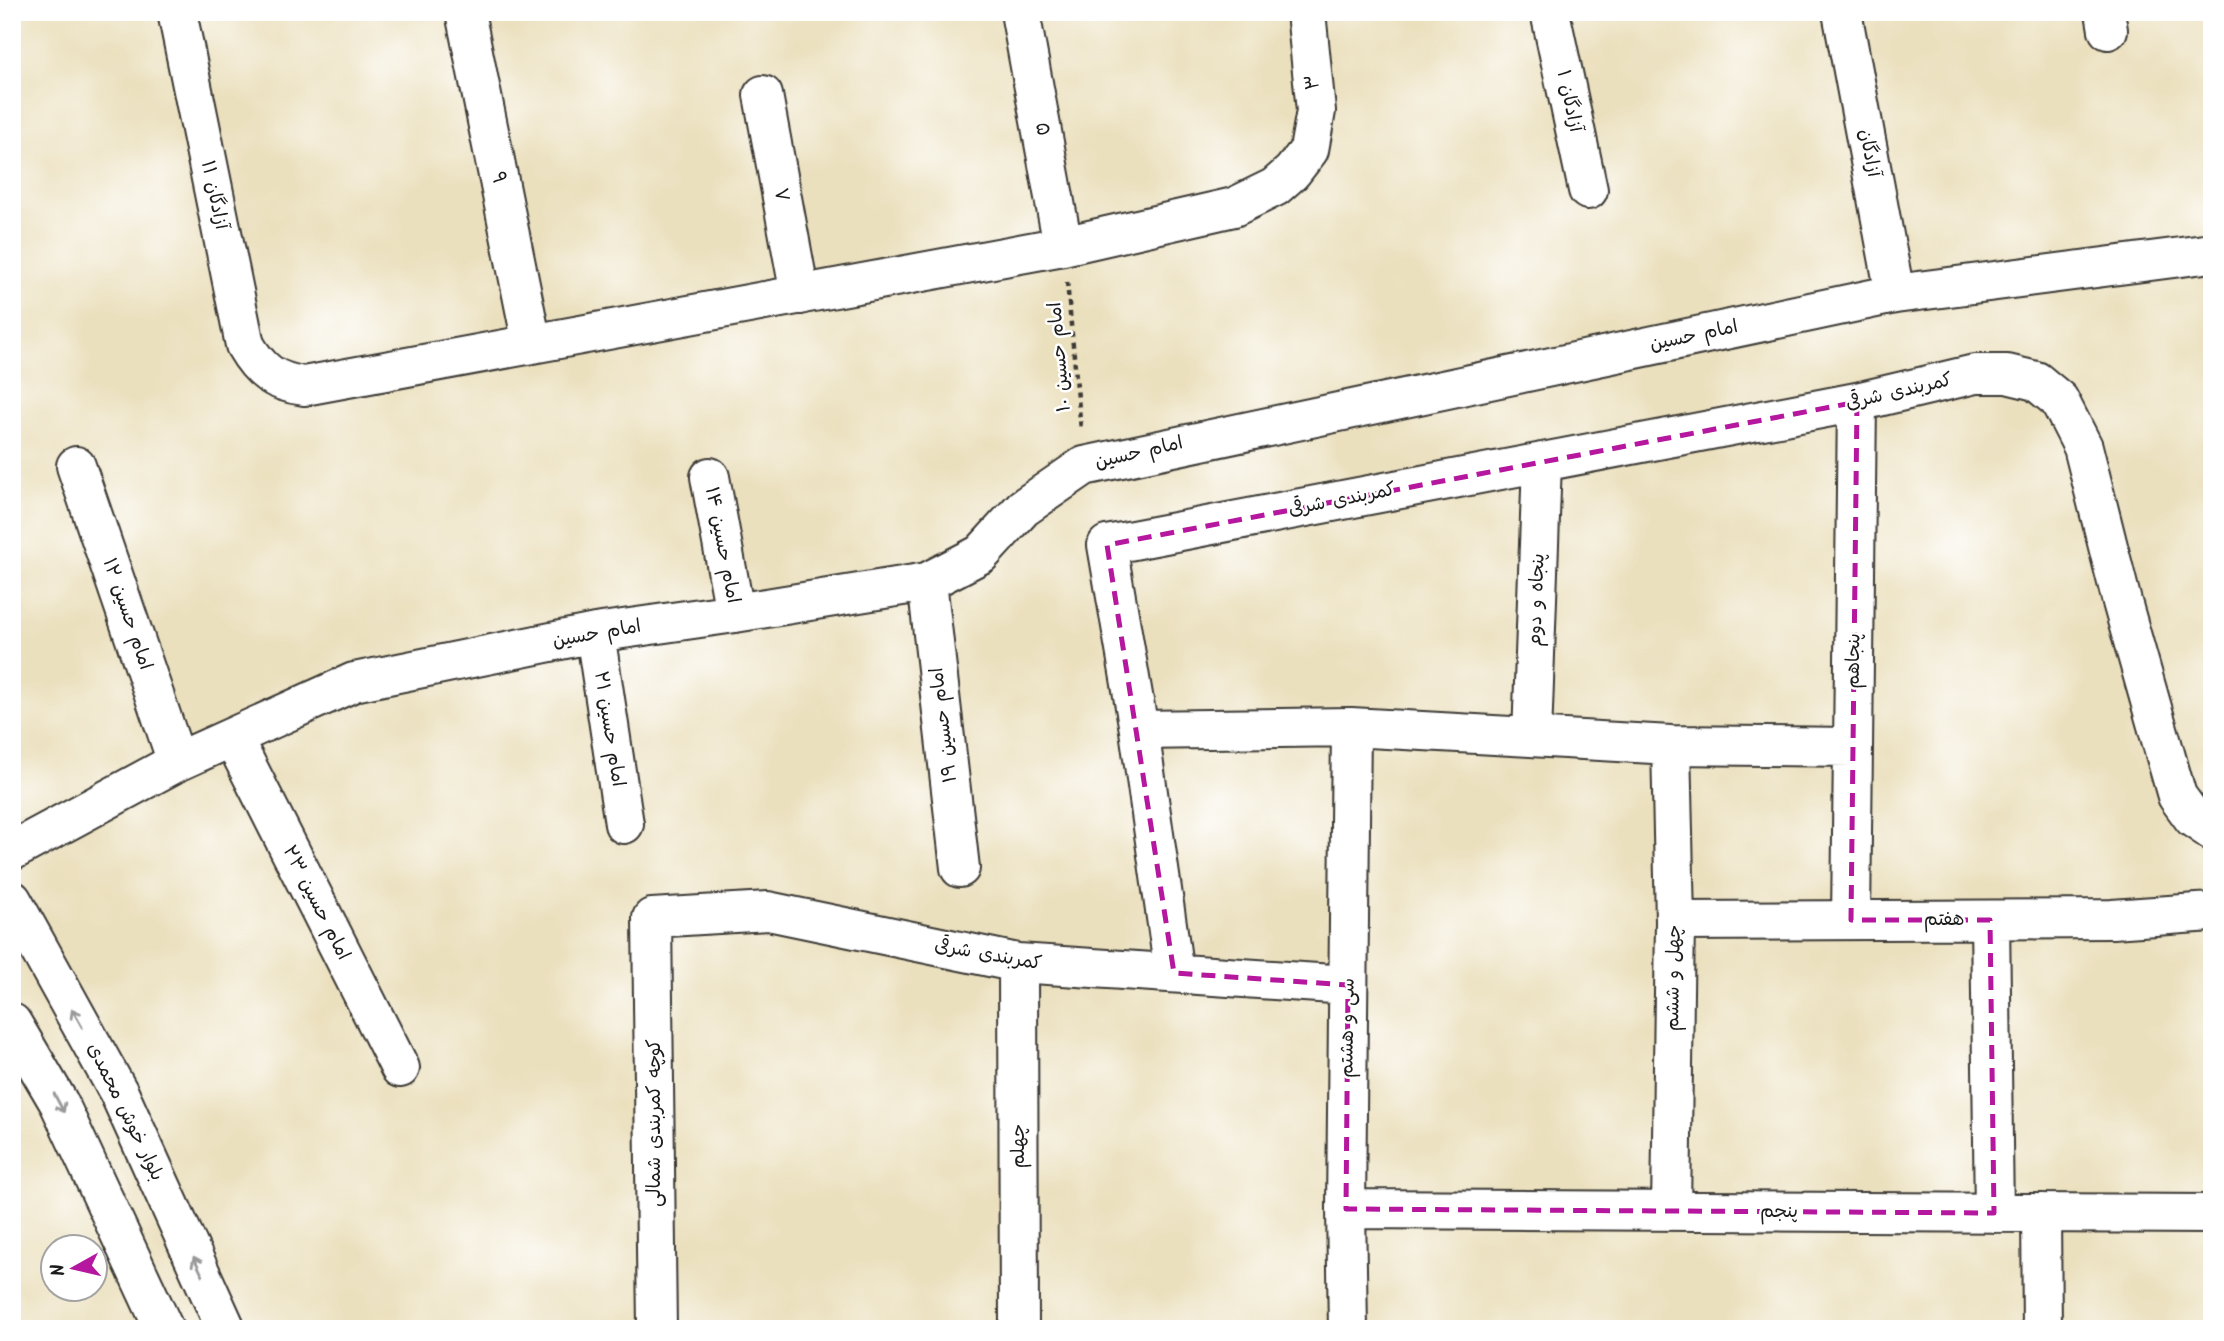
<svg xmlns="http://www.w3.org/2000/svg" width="2224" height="1341" font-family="Kalam,'Playpen Sans Arabic',sans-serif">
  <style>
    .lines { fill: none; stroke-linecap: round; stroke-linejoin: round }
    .minor-casing { stroke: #3b3934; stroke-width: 42 }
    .path { stroke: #3b3934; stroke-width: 4.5; stroke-dasharray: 5 5; stroke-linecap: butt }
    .minor { stroke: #fff; stroke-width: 38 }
    .oneway { stroke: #999 }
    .marked { fill: none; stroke: #b5179e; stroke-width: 5; stroke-dasharray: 14 9; stroke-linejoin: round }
    .labels { text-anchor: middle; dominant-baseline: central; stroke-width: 5; stroke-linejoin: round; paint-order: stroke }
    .street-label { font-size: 19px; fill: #1c1c1c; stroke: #fff }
  </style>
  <rect width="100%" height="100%" fill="#fff"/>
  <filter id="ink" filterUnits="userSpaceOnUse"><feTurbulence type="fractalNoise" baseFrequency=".0143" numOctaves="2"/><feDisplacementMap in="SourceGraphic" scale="14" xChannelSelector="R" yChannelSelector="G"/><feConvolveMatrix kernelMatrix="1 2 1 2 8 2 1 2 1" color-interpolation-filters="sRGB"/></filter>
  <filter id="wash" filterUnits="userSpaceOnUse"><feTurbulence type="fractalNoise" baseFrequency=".00686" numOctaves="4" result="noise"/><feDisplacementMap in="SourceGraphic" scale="28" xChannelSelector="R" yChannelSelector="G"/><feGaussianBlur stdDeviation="1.57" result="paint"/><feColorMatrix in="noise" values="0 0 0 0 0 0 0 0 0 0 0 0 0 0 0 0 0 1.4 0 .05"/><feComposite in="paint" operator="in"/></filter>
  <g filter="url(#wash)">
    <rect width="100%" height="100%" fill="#ebe0be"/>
  </g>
  <g filter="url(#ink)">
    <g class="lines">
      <defs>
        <path id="minor" d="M177,12L245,345C260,371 274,382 304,386L1063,246L1234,207L1275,187L1292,172L1309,150L1316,111L1306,12
          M465,12L532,344
          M1020,12L1063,246
          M1550,12L1588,190
          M1842,12L1895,294
          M2105,12L2108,30
          M763,95L800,295
          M76,466L177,762
          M710,477L735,613
          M927,582L960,868
          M595,633L624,824
          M1139,730L1351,727L1671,745L1853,747
          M1532,737L1542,462
          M233,738L400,1068
          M1671,745L1675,921L1671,1211
          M12,851L177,762L354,682L595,633L735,613L927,582L981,554L1023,508L1084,466L1895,294L2212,253
          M12,900L119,1093L226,1329
          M1851,920L1857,402
          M1990,920L1994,1213
          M1675,921L2112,919L2212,912
          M1018,963L1019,1329
          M1174,973L1139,730L1107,545L1857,402L1975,374H2007L2036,381L2059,400L2083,447L2122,602L2177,796L2193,818L2212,831
          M12,1023L59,1103L164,1329
          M1346,1209L2212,1214
          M2041,1213L2042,1329
          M657,1329L652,918L768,911L1018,963L1348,985
          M1348,1329L1346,1209L1351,727"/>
      </defs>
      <use href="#minor" class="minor-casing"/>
      <path class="path" d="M1067,282L1081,430"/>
      <use href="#minor" class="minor"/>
    </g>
    <defs><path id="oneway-shaft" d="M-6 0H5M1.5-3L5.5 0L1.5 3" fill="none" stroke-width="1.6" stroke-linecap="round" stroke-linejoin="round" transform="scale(1.75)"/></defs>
    <g class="oneway">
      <use href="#oneway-shaft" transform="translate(77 1018) rotate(-119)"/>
      <use href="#oneway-shaft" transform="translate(59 1103) rotate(62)"/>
      <use href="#oneway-shaft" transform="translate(198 1266) rotate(-115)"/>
    </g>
  </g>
  <path class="marked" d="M1857,402L1851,920H1990L1994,1213L1346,1209L1348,985L1174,973L1107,545Z"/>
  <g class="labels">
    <g class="street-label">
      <text transform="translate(1313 82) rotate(-96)">۳</text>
      <text transform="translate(1569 101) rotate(78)">آزادگان ۱</text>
      <text transform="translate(1042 129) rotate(80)">۵</text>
      <text transform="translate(1869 153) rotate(79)">آزادگان</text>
      <text transform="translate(498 178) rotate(79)">۹</text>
      <text transform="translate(214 195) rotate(78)">آزادگان ۱۱</text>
      <text transform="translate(781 195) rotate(79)">۷</text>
      <text transform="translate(1694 336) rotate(-12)">امام حسین</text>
      <text transform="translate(1060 357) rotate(-95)">امام حسین ۱۰</text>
      <text transform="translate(1899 392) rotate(-13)">کمربندی شرقی</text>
      <text transform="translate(1139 453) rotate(-13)">امام حسین</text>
      <text transform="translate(1342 500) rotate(-11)">کمربندی شرقی</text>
      <text transform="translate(722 545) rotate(79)">امام حسین ۱۴</text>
      <text transform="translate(1537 600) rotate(-88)">پنجاه و دوم</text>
      <text transform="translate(127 614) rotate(71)">امام حسین ۱۲</text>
      <text transform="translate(597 634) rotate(-10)">امام حسین</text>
      <text transform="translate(1854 661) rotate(-89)">پنجاهم</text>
      <text transform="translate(944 725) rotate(-97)">امام حسین ۱۹</text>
      <text transform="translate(609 729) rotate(81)">امام حسین ۲۱</text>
      <text transform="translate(316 903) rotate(63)">امام حسین ۲۳</text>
      <text x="1944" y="920">هفتم</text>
      <text transform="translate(988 955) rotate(10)">کمربندی شرقی</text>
      <text transform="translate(1674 978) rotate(-89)">چهل و ششم</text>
      <text transform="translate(1348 1028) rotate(-89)">سی و هشتم</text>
      <text transform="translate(125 1112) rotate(64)">بلوار خوش محمدی</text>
      <text transform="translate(655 1123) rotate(-90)">کوچه کمربندی شمالی</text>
      <text transform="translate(1019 1146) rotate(-90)">چهلم</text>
      <text x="1779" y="1212">پنجم</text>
    </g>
  </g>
  <rect width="2224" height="1341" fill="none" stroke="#fff" stroke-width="42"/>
  <g transform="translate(74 1268) rotate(262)"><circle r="33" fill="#ffffff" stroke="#a4a4a4" stroke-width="2"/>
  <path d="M0-5L12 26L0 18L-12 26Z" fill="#b5179e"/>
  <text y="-10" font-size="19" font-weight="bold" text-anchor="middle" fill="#1c1c1c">N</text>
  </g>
</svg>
